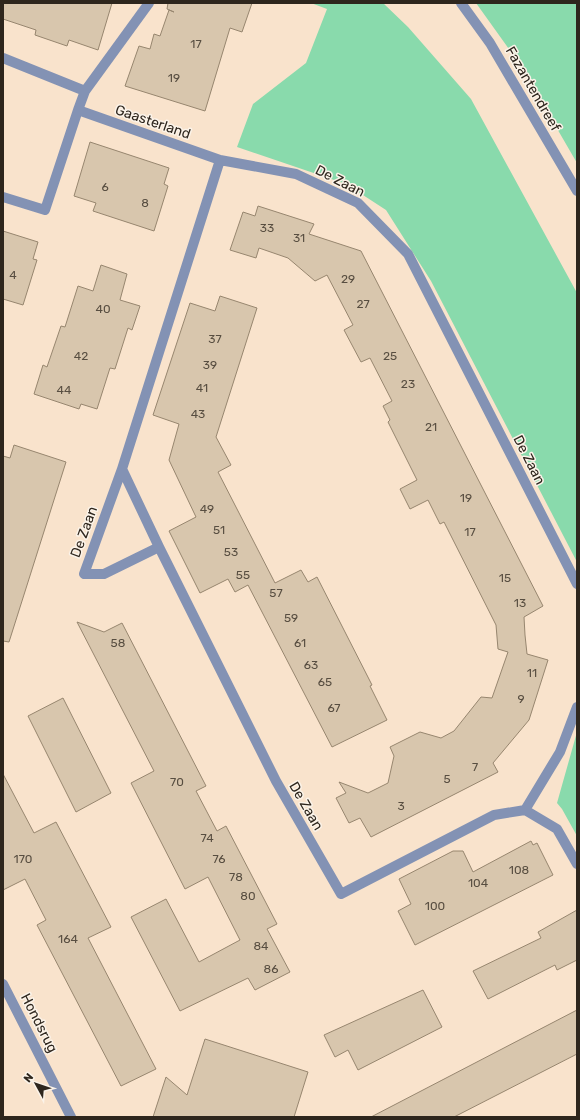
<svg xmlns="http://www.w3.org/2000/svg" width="580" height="1120" font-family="Rubik,sans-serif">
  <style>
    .green { fill: #89daac }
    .building { fill: #d8c6ad; stroke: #97866f }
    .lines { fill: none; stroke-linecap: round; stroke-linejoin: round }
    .minor { stroke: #8392b4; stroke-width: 10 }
    .labels { text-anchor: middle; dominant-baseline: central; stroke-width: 3; stroke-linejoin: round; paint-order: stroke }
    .number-label { font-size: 12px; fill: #584e41 }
    .street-label { font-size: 14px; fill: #2e261d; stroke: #fbf3e9 }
  </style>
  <rect width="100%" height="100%" fill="#f9e3cc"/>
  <path class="green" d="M311,3H383L408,27L471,99L577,293V562L431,281L386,210L346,184L237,147L253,104L306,63L327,9Z
    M476,3H577V163L519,63Z
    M577,732V836L562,809L557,803Z"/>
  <path class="building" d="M3,3H112L98,50L69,40L67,46L35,35L36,30L3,19Z
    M168,3H252L242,32L230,28L205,111L125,86L139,46L150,49L154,34L160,36L169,10L174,12L167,9Z
    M90,142L169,168L164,184L168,186L154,231L93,211L96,203L74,196Z
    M258,206L314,224L309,234L361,251L543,606L524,617L525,635L527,654L548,660L529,720L493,763L498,772L371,837L360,818L349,823L336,798L346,793L339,782L368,793L388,783L394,756L390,747L420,732L441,738L454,731L481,697L492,698L508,652L498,649L496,625L444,522L440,524L428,500L410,509L400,489L417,480L388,422L390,420L383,406L392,401L370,358L361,362L344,330L353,325L327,275L315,281L288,258L259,248L256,258L230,250L243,212L255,216Z
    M3,231L38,242L33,259L37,260L23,305L3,299Z
    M101,265L127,274L120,300L140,306L132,330L128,328L115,369L110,368L97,409L81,404L79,409L34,394L43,365L47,367L61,326L65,327L78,286L93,291Z
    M220,296L257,308L216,437L231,465L218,472L275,583L301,570L308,582L317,577L372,685L370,686L387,720L332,747L248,585L235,592L228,579L200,593L169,531L196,517L169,460L179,424L153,415L190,303L215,311Z
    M14,445L66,462L9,642L3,641V456L10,458Z
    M77,622L104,632L122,623L206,786L196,791L217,831L226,826L277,924L267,929L290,972L255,990L248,978L180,1011L131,917L166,899L199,962L240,940L208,877L185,889L131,783L154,771Z
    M63,698L111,793L76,812L28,716Z
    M3,774L34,833L56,822L111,927L88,938L156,1069L121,1086L37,925L46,920L25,879L3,890Z
    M531,841L533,845L537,843L553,875L415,945L398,911L411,904L399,879L453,851H463L473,872Z
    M577,910V960L557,970L555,965L488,999L473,971L541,938L538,932Z
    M423,990L442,1027L358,1070L348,1050L335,1057L324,1035Z
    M577,1010V1054L454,1117H371Z
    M205,1039L308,1072L294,1117H153L166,1077L187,1095Z"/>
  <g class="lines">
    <path class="minor" d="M461,3L490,43L577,191
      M3,58L85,91L78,110
      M85,91L149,3
      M3,197L45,210L78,110L220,160
      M122,469L84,574H104L159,547
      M577,584L408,254L358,203L296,174L220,160L122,469L159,547L276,781L341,894L494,815L525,810L557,829L577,864
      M525,810L560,752L577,707
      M3,984L71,1117"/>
  </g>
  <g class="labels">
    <g class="number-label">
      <text x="196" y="44">17</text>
      <text x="174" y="78">19</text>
      <text x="105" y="187">6</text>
      <text x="145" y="203">8</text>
      <text x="267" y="228">33</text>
      <text x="299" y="238">31</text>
      <text x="13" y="275">4</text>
      <text x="348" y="279">29</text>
      <text x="363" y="304">27</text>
      <text x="103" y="309">40</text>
      <text x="215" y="339">37</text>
      <text x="81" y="356">42</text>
      <text x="390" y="356">25</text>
      <text x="210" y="365">39</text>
      <text x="408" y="384">23</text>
      <text x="202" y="388">41</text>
      <text x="64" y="390">44</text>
      <text x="198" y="414">43</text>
      <text x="431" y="427">21</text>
      <text x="466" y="498">19</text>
      <text x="207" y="509">49</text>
      <text x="219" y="530">51</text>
      <text x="470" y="532">17</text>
      <text x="231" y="552">53</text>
      <text x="243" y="575">55</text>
      <text x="505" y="578">15</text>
      <text x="276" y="593">57</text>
      <text x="520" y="603">13</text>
      <text x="291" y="618">59</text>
      <text x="118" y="643">58</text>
      <text x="300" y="643">61</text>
      <text x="311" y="665">63</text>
      <text x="532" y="673">11</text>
      <text x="325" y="682">65</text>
      <text x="521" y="699">9</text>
      <text x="334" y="708">67</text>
      <text x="475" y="767">7</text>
      <text x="447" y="779">5</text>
      <text x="177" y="782">70</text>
      <text x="401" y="806">3</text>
      <text x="207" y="838">74</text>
      <text x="23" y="859">170</text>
      <text x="219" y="859">76</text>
      <text x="519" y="870">108</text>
      <text x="236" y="877">78</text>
      <text x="478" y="883">104</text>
      <text x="248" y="896">80</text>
      <text x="435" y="906">100</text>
      <text x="68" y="939">164</text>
      <text x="261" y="946">84</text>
      <text x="271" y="969">86</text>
    </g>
    <g class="street-label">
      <text transform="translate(533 89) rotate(60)">Fazantendreef</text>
      <text transform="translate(153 122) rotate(19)">Gaasterland</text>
      <text transform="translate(340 181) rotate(27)">De Zaan</text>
      <text transform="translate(529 460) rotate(63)">De Zaan</text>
      <text transform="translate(84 532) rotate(-70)">De Zaan</text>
      <text transform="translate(306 806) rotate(60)">De Zaan</text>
      <text transform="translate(39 1023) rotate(63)">Hondsrug</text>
    </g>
  </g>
  <rect width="580" height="1120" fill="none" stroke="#2e261d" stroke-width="8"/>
  <g transform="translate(36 1084) rotate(310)" stroke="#fbf3e9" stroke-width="3" paint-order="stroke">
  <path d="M0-3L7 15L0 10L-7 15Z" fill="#2e261d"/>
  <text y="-6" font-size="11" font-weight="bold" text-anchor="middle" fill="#2e261d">N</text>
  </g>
</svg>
